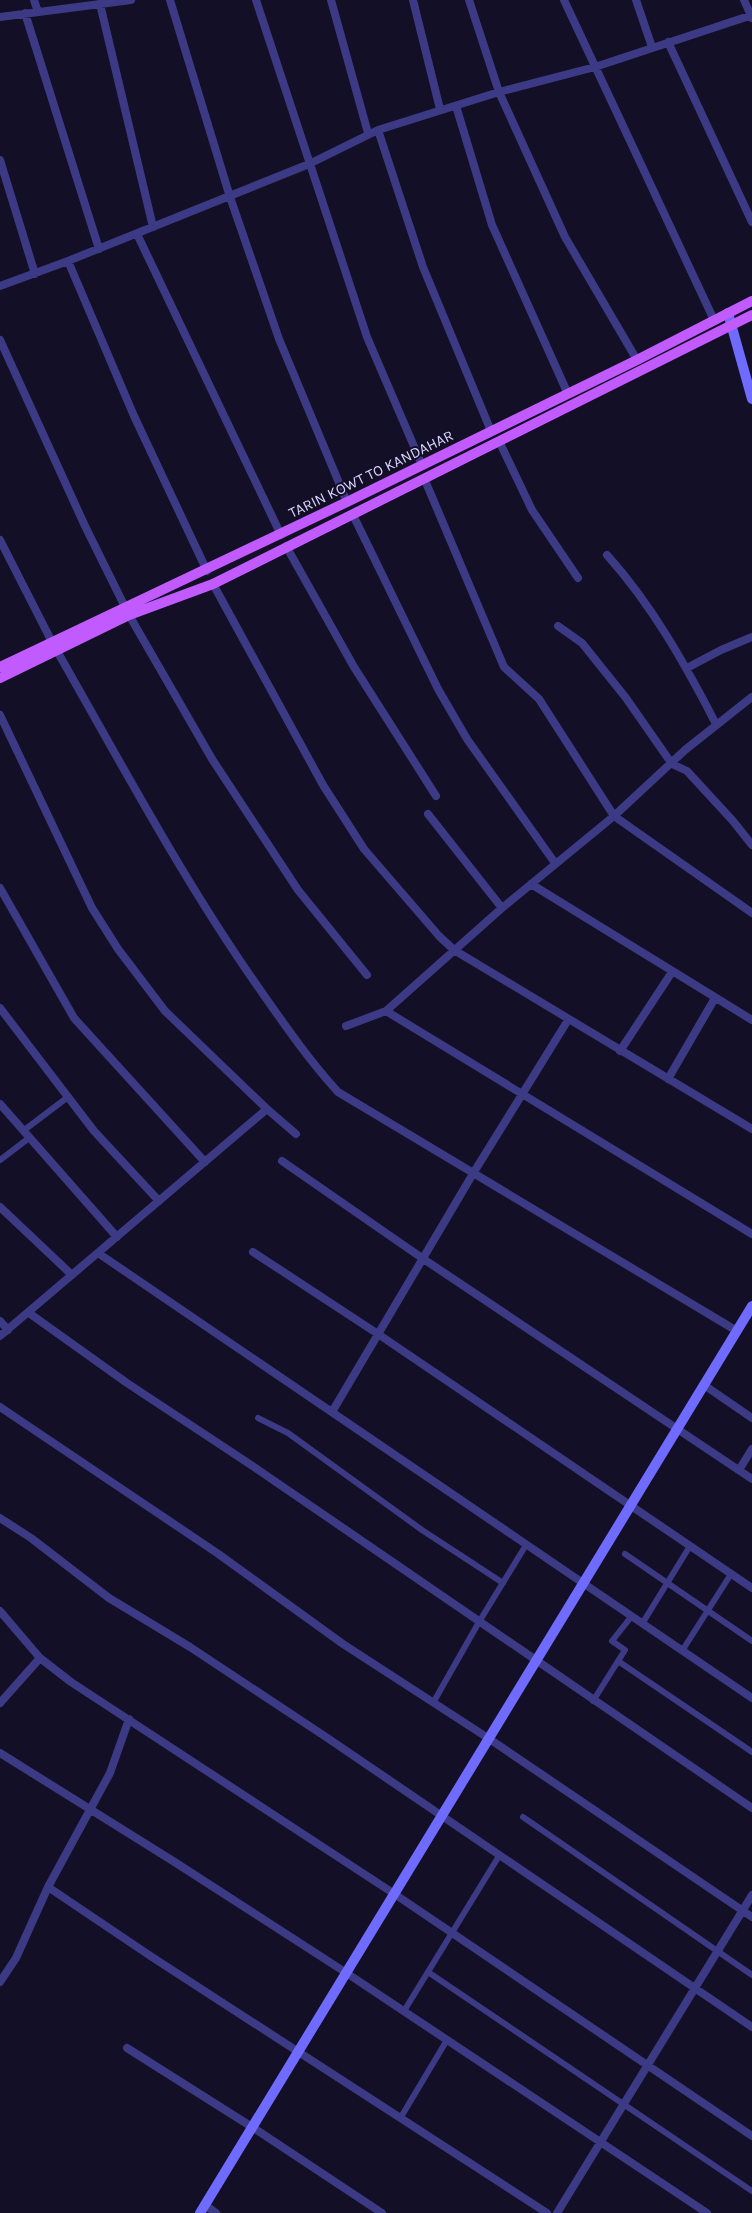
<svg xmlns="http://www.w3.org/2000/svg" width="752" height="2213" font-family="Karla,sans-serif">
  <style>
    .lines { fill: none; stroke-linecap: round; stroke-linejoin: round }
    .pedestrian { stroke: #3d3a85; stroke-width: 6 }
    .minor { stroke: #3d3a85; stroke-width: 8 }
    .secondary { stroke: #6f6bff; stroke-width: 10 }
    .primary { stroke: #c25bff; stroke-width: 10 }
    .labels { text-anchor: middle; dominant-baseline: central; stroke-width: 4; stroke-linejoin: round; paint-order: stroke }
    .street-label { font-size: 15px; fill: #d9d4ff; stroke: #130f26 }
  </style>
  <rect width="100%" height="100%" fill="#130f26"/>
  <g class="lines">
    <path class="pedestrian" d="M23,1131L68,1097
      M0,1160L29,1138
      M258,1418L288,1433L422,1530L503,1583
      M625,1554L752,1641
      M642,1624L690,1546
      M682,1651L731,1574
      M618,1661L752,1752
      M593,1701L625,1650L612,1641L631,1617
      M433,1703L479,1622L526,1545
      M523,1817L752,1975
      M428,1972L752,2191
      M404,2011L499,1856
      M401,2117L447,2040"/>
    <path class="minor" d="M34,0L38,12
      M170,0L230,197L279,339L347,502
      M256,0L367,337L422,465
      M331,0L368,133
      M413,0L440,109
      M469,0L499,92L565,237L637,360
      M564,0L714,320
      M636,0L652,47
      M744,0L752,18
      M100,4L153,227
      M25,13L99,249
      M0,17L131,0
      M668,42L752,222
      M456,106L492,225L568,394
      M378,130L423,267L491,431
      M0,160L35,274
      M137,234L281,535
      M68,261L134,416L207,571
      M0,286L68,261L309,164L378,130L499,92L595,67L752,15
      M0,340L85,526L125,607
      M499,441L532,510L578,578
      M424,478L504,667L539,699L614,816L752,913
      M353,515L438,689L467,739L555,863
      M0,540L52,642
      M286,546L354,667L436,796
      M607,555C652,605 685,664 716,724
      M213,584L323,785L364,849L439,936L454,950L752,1129
      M129,615L212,759L298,890L367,975
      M558,626L582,643L626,698L672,764L687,771L733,821L752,845
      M57,651C121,763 182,878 256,984C282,1021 307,1058 338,1092L737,1331
      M687,668L721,650L752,637
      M0,715L92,908L118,949L165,1011L267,1109L296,1134
      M428,814L502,908
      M531,884L752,1020
      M0,888L74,1018L205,1162
      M0,1008L94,1131L159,1201
      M386,1011L752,1234
      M346,1026L386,1011L502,908L614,816L685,750L752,697
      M620,1051L672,972
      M668,1079L715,998
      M0,1104L117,1237
      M282,1161L422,1258L752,1479
      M0,1207L72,1275
      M253,1252L378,1334L752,1588
      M98,1253L752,1698
      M29,1313L127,1383L254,1467L752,1808
      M0,1321L8,1330
      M0,1336L267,1109
      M704,1385L752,1418
      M0,1407L217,1553L343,1644L488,1738L752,1917
      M332,1412L474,1172L568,1020
      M739,1470L752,1449
      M0,1518L31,1538L109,1598L190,1647L326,1737L752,2027
      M0,1611L40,1658L71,1682L393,1893L752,2136
      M0,1703L40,1658
      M0,1753L173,1861L345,1972L707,2213
      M48,1887L152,1957L547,2213
      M0,1982L16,1958L48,1887L110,1773L129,1719
      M127,2048L252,2127L382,2213
      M205,2205L216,2213
      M557,2213L752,1895"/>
    <path class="secondary" d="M728,313L752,399
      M200,2213L752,1306"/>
    <path class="primary" d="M0,667L347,502L637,360L752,301
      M0,678L129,615L213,584L752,315"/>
  </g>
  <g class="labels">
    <g class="street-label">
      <text transform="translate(371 474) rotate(-26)">TARIN KOWT TO KANDAHAR</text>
    </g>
  </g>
</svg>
